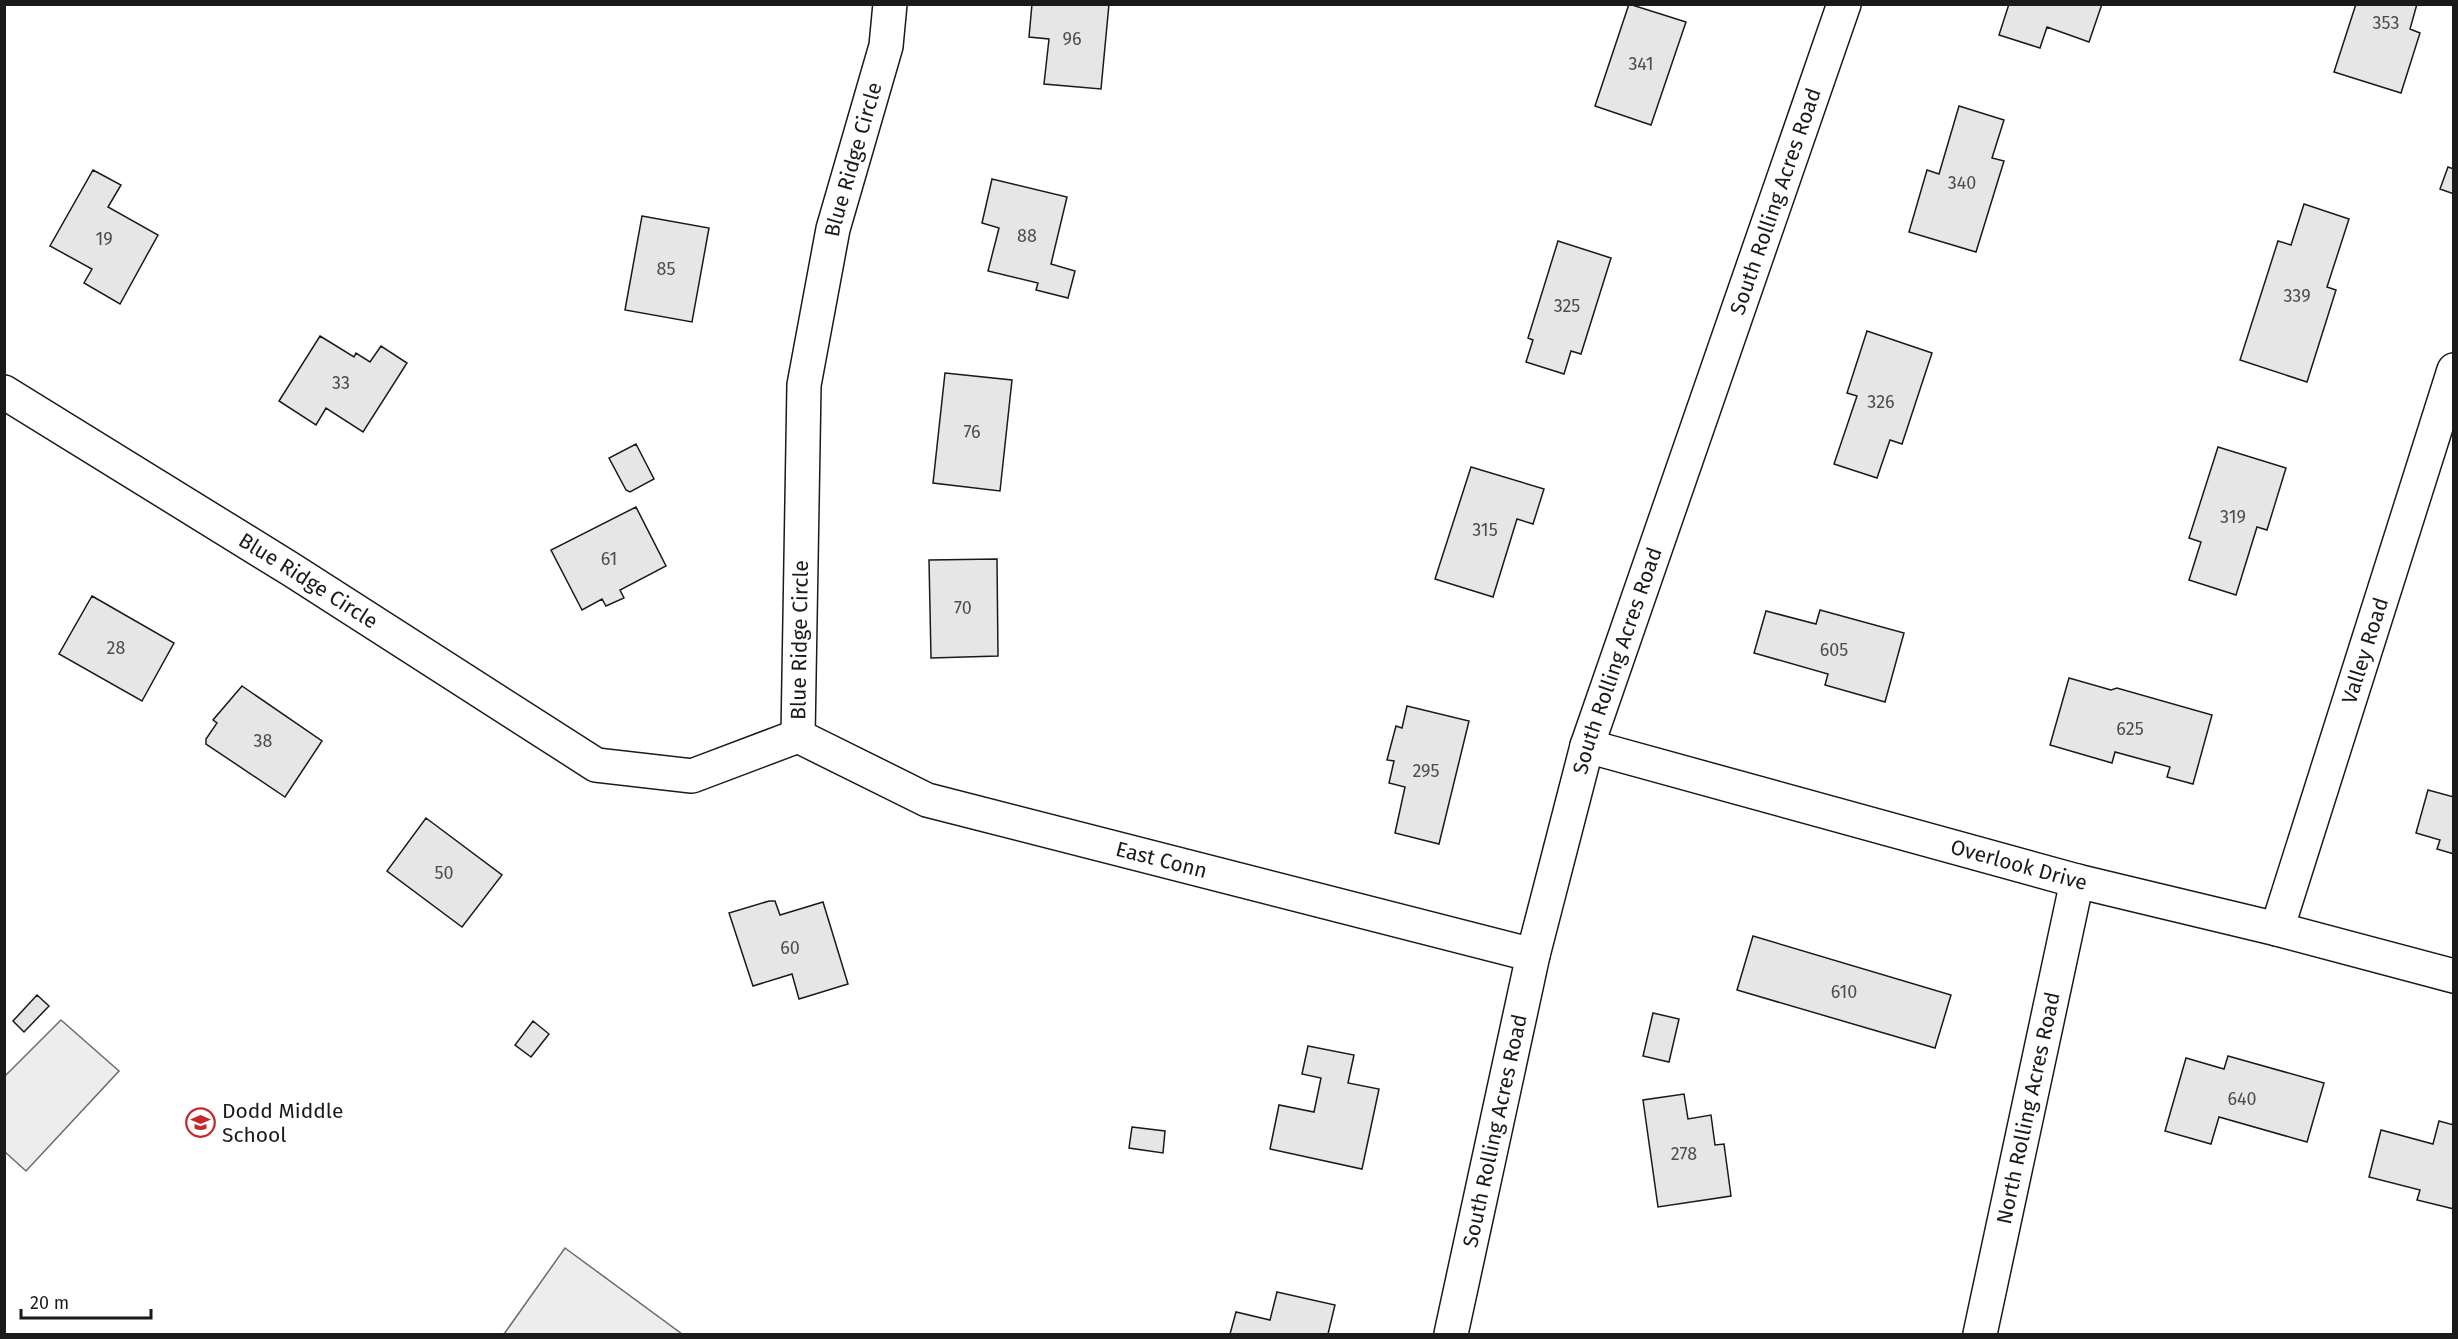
<svg xmlns="http://www.w3.org/2000/svg" width="2458" height="1339" font-family="'Fira Sans',sans-serif">
  <style>
    .built { fill: #ededed; stroke: #6a6a6a; stroke-width: 1.5 }
    .building { fill: #e6e6e6; stroke: #1a1a1a; stroke-width: 1.5 }
    .lines { fill: none; stroke-linecap: round; stroke-linejoin: round }
    .minor-casing { stroke: #1a1a1a; stroke-width: 36 }
    .minor { stroke: #fff; stroke-width: 33 }
    .labels { text-anchor: middle; dominant-baseline: central; stroke-width: 4.5; stroke-linejoin: round; paint-order: stroke }
    .number-label { font-size: 18px; fill: #4d4d4d }
    .street-label { font-size: 21px; fill: #1a1a1a; stroke: #fff }
    .poi-label { font-size: 21px; fill: #1a1a1a; stroke: #fff; text-anchor: start }
  </style>
  <rect width="100%" height="100%" fill="#fff"/>
  <path class="built" d="M61,1020L119,1071L26,1171L5,1152V1076Z
    M565,1248L682,1334H504Z"/>
  <path class="building" d="M1032,4H1109L1101,89L1044,84L1049,39L1029,37Z
    M1629,4L1686,22L1651,125L1595,106Z
    M2009,4H2102L2089,42L2047,27L2040,48L1999,35Z
    M2356,4H2417L2410,29L2420,33L2401,93L2334,72Z
    M1959,106L2004,120L1992,158L2004,161L1976,252L1909,232L1927,170L1939,174Z
    M2448,167L2454,169V194L2440,189Z
    M93,170L121,185L108,207L158,235L120,304L84,283L92,269L50,246Z
    M992,179L1067,197L1051,264L1075,271L1068,298L1036,290L1038,283L988,271L999,228L982,223Z
    M2304,204L2349,219L2327,287L2336,290L2307,382L2240,360L2278,241L2291,245Z
    M642,216L709,228L692,322L625,310Z
    M1558,241L1611,258L1581,354L1571,351L1564,374L1526,362L1533,340L1528,338Z
    M1867,331L1932,353L1902,444L1890,440L1877,478L1834,464L1857,396L1847,393Z
    M320,336L354,357L356,353L370,362L381,346L407,363L363,432L326,408L316,425L279,401Z
    M945,373L1012,380L1000,491L933,483Z
    M636,444L654,479L630,492L626,490L609,458Z
    M2218,447L2286,468L2267,530L2257,527L2236,595L2189,580L2201,542L2189,538Z
    M1471,467L1544,489L1533,524L1517,519L1493,597L1435,579Z
    M636,507L666,566L620,590L624,598L606,606L602,599L582,610L551,550Z
    M997,559L998,656L931,658L929,560Z
    M92,596L174,643L142,701L59,654Z
    M1820,610L1904,633L1885,702L1825,685L1828,674L1754,653L1766,611L1816,624Z
    M2069,678L2111,690L2117,688L2212,715L2193,784L2167,777L2170,767L2115,752L2112,763L2050,745Z
    M242,686L322,741L285,797L206,744V739L217,723L213,720Z
    M1407,706L1469,721L1439,844L1395,833L1405,787L1389,783L1394,761L1387,760L1396,726L1402,728Z
    M2428,790L2454,797V854L2437,849L2440,840L2416,833Z
    M426,818L502,875L462,927L387,871Z
    M769,901H775L780,915L823,902L848,984L799,999L792,974L753,986L729,913Z
    M1753,936L1951,995L1935,1048L1737,990Z
    M37,995L49,1006L24,1032L13,1021Z
    M1653,1013L1679,1019L1669,1062L1643,1056Z
    M533,1021L549,1034L531,1057L515,1045Z
    M1308,1046L1354,1055L1348,1083L1379,1089L1362,1169L1270,1149L1279,1105L1314,1112L1321,1078L1302,1074Z
    M2228,1056L2324,1083L2307,1142L2219,1117L2211,1144L2165,1131L2186,1058L2224,1069Z
    M1684,1094L1688,1119L1711,1115L1715,1145L1724,1144L1731,1196L1658,1207L1643,1100Z
    M2439,1121L2454,1125V1209L2417,1200L2420,1190L2369,1177L2381,1130L2433,1144Z
    M1132,1127L1165,1131L1163,1153L1129,1148Z
    M1277,1292L1335,1305L1328,1334H1230L1236,1312L1270,1320Z"/>
  <g class="lines">
    <defs>
      <g id="minor">
        <path id="s1" d="M4,392L292,570L596,765L692,776L798,736"/>
        <path id="s2" d="M798,736L927,800L1533,955"/>
        <path id="s3" d="M798,736L804,385L833,229L886,46L890,4"/>
        <path id="s4" d="M1587,746L2077,881L2277,929L2454,976"/>
        <path id="s5" d="M2277,929L2454,370"/>
        <path id="s6" d="M1451,1334L1533,955L1587,746L1844,4"/>
        <path id="s7" d="M1980,1334L2077,881"/>
      </g>
    </defs>
    <use href="#minor" class="minor-casing"/>
    <use href="#minor" class="minor"/>
  </g>
  <defs>
    <symbol id="school-ring" viewBox="-11 -11 22 22"><circle r="9.5" fill="#fff" stroke="#c62828" stroke-width="1.5"/><path d="M0-5L7-2L0 1L-7-2ZM-4 1L0 2.5L4 1V4Q0 6-4 4Z" fill="#c62828"/></symbol>
  </defs>
  <g fill-rule="evenodd">
    <use href="#school-ring" x="184" y="1106" width="33" height="33"/>
  </g>
  <g class="labels">
    <g class="number-label">
      <text x="2386" y="23">353</text>
      <text x="1072" y="39">96</text>
      <text x="1641" y="64">341</text>
      <text x="1962" y="183">340</text>
      <text x="1027" y="236">88</text>
      <text x="104" y="239">19</text>
      <text x="666" y="269">85</text>
      <text x="2297" y="296">339</text>
      <text x="1567" y="306">325</text>
      <text x="341" y="383">33</text>
      <text x="1881" y="402">326</text>
      <text x="972" y="432">76</text>
      <text x="2233" y="517">319</text>
      <text x="1485" y="530">315</text>
      <text x="609" y="559">61</text>
      <text x="963" y="608">70</text>
      <text x="116" y="648">28</text>
      <text x="1834" y="650">605</text>
      <text x="2130" y="729">625</text>
      <text x="263" y="741">38</text>
      <text x="1426" y="771">295</text>
      <text x="444" y="873">50</text>
      <text x="790" y="948">60</text>
      <text x="1844" y="992">610</text>
      <text x="2242" y="1099">640</text>
      <text x="1684" y="1154">278</text>
    </g>
    <g class="street-label">
      <text stroke="none"><textPath href="#s3" startOffset="582">Blue Ridge Circle</textPath></text>
      <text stroke="none"><textPath href="#s6" startOffset="1180">South Rolling Acres Road</textPath></text>
      <text stroke="none"><textPath href="#s1" startOffset="358">Blue Ridge Circle</textPath></text>
      <text stroke="none"><textPath href="#s3" startOffset="96">Blue Ridge Circle</textPath></text>
      <text stroke="none"><textPath href="#s5" startOffset="292">Valley Road</textPath></text>
      <text stroke="none"><textPath href="#s6" startOffset="694">South Rolling Acres Road</textPath></text>
      <text stroke="none"><textPath href="#s2" startOffset="386">East Conn</textPath></text>
      <text stroke="none"><textPath href="#s4" startOffset="448">Overlook Drive</textPath></text>
      <text stroke="none"><textPath href="#s7" startOffset="231">North Rolling Acres Road</textPath></text>
      <text stroke="none"><textPath href="#s6" startOffset="208">South Rolling Acres Road</textPath></text>
    </g>
    <g class="poi-label">
      <text x="222" y="1111">Dodd Middle<tspan x="222" dy="24">School</tspan></text>
    </g>
  </g>
  <rect width="2458" height="1339" fill="none" stroke="#1a1a1a" stroke-width="12"/>
  <path d="M21 1309v9h130v-9" fill="none" stroke="#1a1a1a" stroke-width="3"/>
  <text x="30" y="1309" font-size="18" fill="#1a1a1a" stroke="#ffffff" stroke-width="4.5" paint-order="stroke">20 m</text>
</svg>
